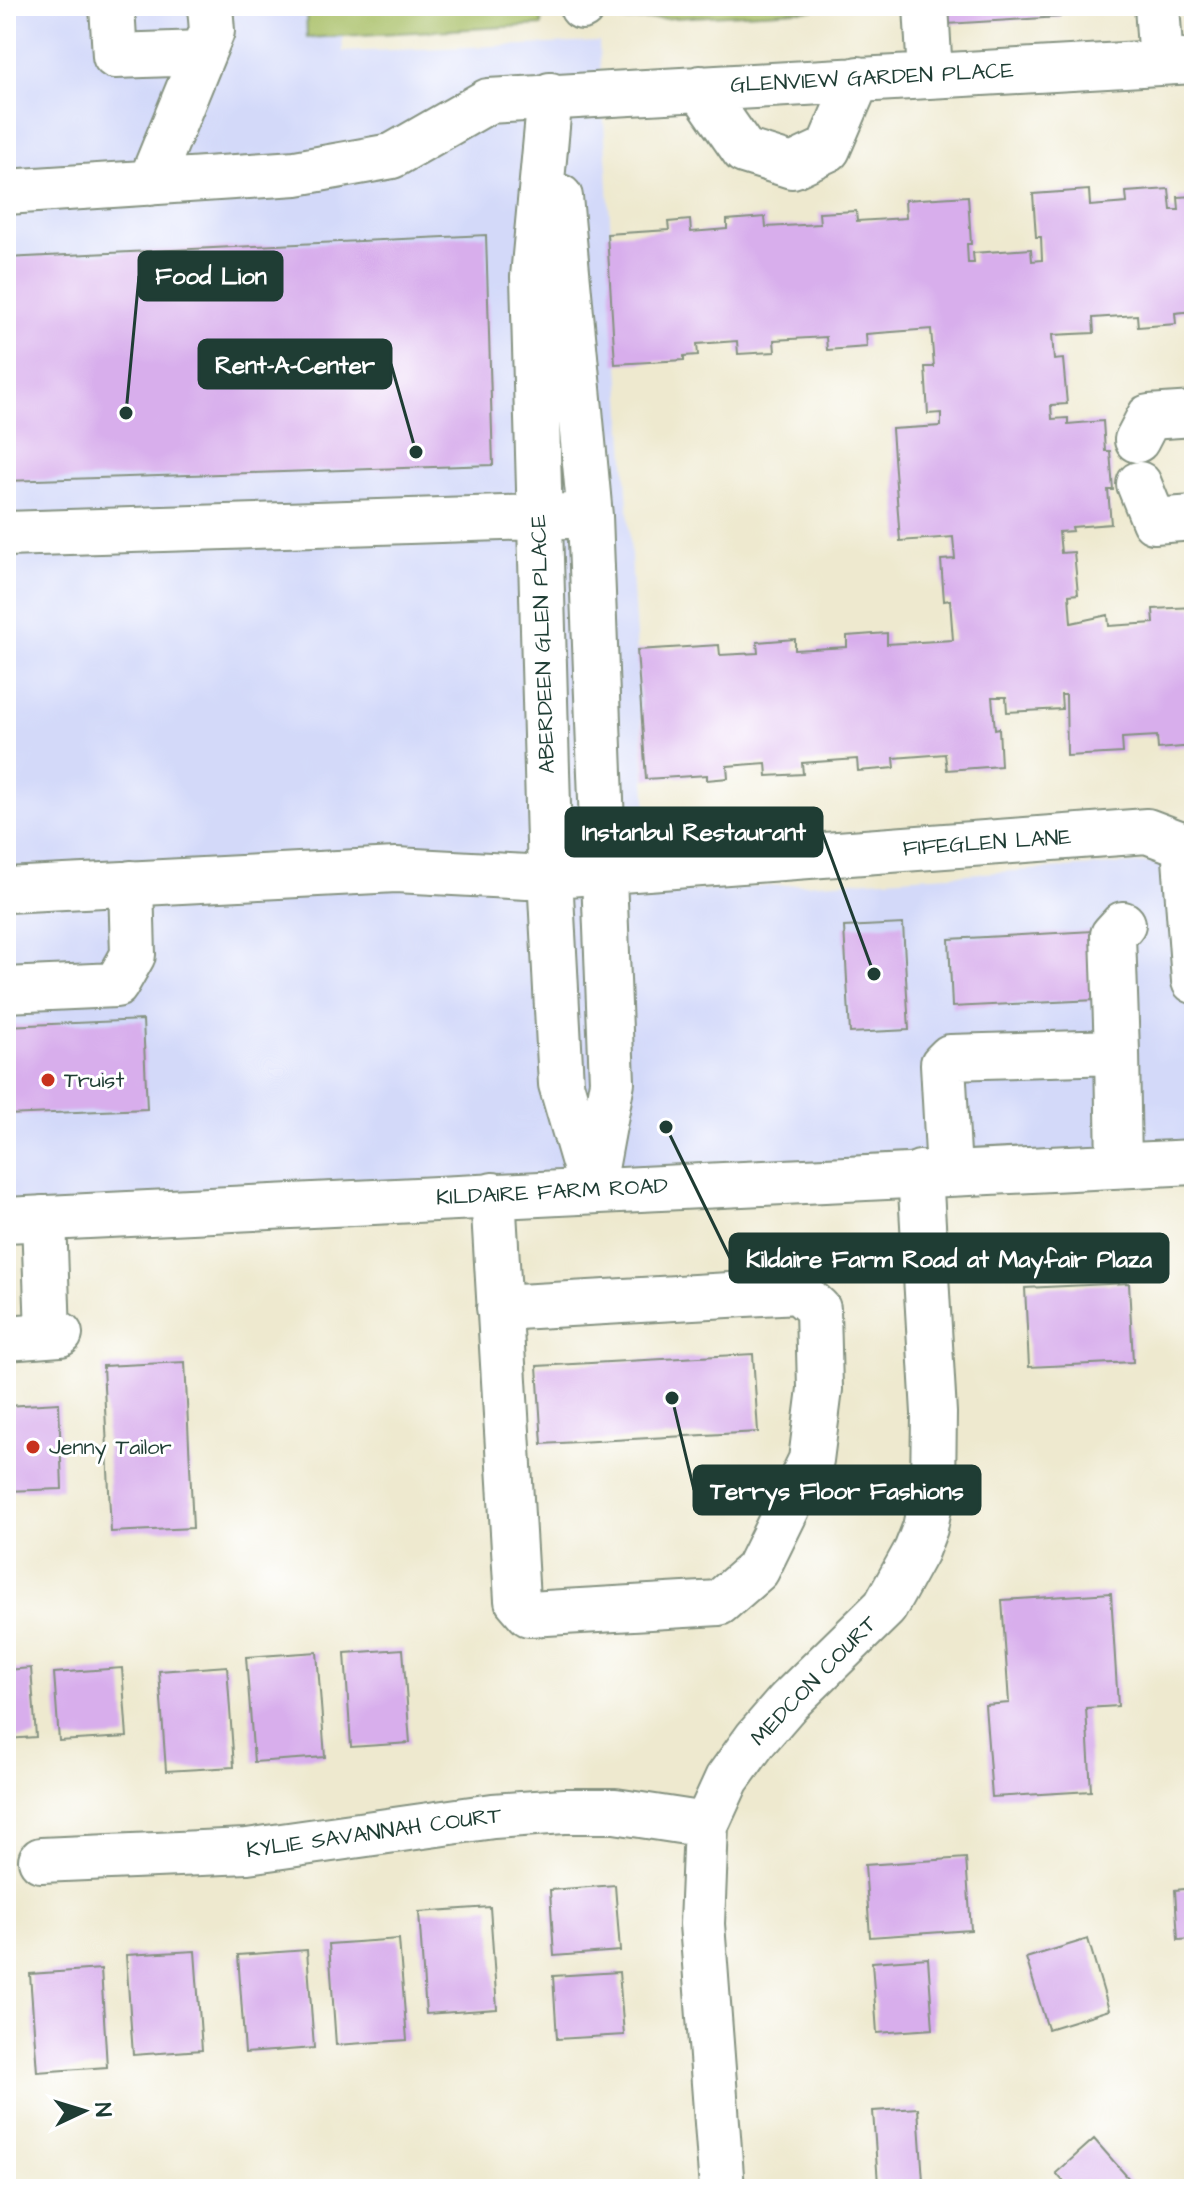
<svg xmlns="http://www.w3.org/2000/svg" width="1200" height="2195" font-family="'Architects Daughter',sans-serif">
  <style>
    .built { fill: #d3d9f9 }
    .green { fill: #a6bd62; stroke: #627d4b; stroke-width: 2 }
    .building { fill: #d8aeec }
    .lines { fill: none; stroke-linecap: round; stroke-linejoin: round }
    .minor-casing { stroke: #869382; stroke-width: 48 }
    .major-casing { stroke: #869382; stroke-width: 48 }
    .minor { stroke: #fff; stroke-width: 44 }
    .major { stroke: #fff; stroke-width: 44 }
    .poi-dot { fill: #c8321e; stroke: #fff; stroke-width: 3 }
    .labels { text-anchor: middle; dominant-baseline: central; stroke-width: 6; stroke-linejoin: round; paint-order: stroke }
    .street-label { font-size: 22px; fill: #1f3d34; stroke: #fff }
    .poi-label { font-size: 22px; fill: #1f3d34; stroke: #fff; text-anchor: start }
    .leader { fill: none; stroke: #1f3d34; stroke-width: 3 }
    .callout-dot { fill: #1f3d34; stroke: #fff; stroke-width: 3 }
    .callout { fill: #1f3d34; stroke: #1f3d34; stroke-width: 3 }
    .callout-label { font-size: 24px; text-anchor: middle; font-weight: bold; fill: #fff }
  </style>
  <rect width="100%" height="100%" fill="#fff"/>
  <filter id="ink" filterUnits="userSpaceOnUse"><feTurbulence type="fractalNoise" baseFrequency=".0125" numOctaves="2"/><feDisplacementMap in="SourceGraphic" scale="16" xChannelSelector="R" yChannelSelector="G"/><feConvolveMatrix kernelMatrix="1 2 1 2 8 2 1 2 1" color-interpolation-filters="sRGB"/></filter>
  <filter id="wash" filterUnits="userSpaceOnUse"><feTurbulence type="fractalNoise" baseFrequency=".006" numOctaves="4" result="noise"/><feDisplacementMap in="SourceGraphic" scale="32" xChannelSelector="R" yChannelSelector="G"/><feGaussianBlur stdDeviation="1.8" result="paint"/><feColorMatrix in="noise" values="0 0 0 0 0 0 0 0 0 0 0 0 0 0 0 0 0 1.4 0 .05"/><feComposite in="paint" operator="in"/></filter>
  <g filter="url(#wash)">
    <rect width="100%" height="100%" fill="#eee9cf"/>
    <path class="built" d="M6,6H341L343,52L599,42L652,893L1194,860V1162L6,1220Z"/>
    <path class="green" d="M306,6H541L542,25L307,38Z
      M623,6H813V10L623,21Z"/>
    <g id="blocks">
      <path class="building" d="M946,6H1060V17L947,24Z
        M1169,189L1171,210H1179L1178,197L1194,196V311L1175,313L1176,324L1138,327L1137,315L1093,318L1094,333L1052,335L1054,360L1063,359L1067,404L1051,405L1052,419L1068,418V424L1103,421L1105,451H1110L1113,490H1108L1111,524L1072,527L1073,531L1059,532L1061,553L1074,552L1078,594L1069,595L1071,623L1108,615L1109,626L1154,623L1153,609L1194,607V746L1158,749L1157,736L1122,738L1123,753L1067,756L1066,695H1061L1062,709L1007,712L1006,697H992L995,729L999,728L1001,766L947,770L945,754L894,758L895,768L858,771L857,759L802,763L803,774L767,776L766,763L727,766L728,778L707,780V775L646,779L637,650L719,645L720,655L758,653L757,642L795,639V650L847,647V636L887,633V644L953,640L950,600L944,601L941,560L955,559L953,537L900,541L892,429L941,426V413L928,414L925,367H934L931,329L866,334L867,347L827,350L826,337L774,340L775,352L738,354L737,341L697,344L698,355L684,356V360L615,364L607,234L669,230L668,222L690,220L691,232L727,229V220L765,217L766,227L820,224L819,213L856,211L857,221L906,218L905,200L968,196L971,244H967L968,263H974L973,253L1031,249L1032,261L1042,260L1041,237H1036L1033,194L1089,190L1090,206L1127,203L1126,192Z
        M486,235L493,465L6,481V258Z
        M903,924L909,1030L850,1033L844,927Z
        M1093,931L1096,1000L952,1007L949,939Z
        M143,1020L147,1109L6,1115V1026Z
        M1129,1283L1133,1362L1029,1367L1025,1288Z
        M753,1354L758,1432L542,1444L537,1366Z
        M185,1362L193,1528L111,1532L103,1366Z
        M59,1403L62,1489L6,1491V1406Z
        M1111,1593L1118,1706L1086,1708L1091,1791L992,1797L985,1705L1009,1703L1002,1600Z
        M403,1649L410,1743L351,1747L345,1653Z
        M317,1652L325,1757L254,1762L246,1657Z
        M227,1666L234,1767L166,1771L159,1671Z
        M31,1668L36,1737L6,1739V1670Z
        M122,1668L127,1737L59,1741L54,1673Z
        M966,1858L971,1930L870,1937L865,1865Z
        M615,1885L620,1951L554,1956L550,1890Z
        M1194,1888V1939L1178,1940L1175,1890Z
        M490,1907L497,2009L426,2014L419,1912Z
        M399,1939L407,2040L336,2045L329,1944Z
        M1088,1939L1109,2010L1048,2029L1026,1958Z
        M307,1950L314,2048L245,2053L238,1955Z
        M195,1951L202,2050L133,2055L126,1955Z
        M928,1958L933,2029L877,2033L872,1962Z
        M101,1969L107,2067L37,2072L30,1974Z
        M619,1972L624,2035L557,2039L553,1976Z
        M918,2108L923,2181L878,2184L873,2111Z
        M1094,2139L1138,2189H1070L1056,2173Z"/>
    </g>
  </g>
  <g filter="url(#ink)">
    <use href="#blocks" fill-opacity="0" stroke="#869382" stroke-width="2"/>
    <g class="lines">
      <defs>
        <path id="minor" d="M112,6L115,56L202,53
          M582,6V7
          M926,6L930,75
          M1157,6L1161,63
          M700,88L744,151L792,166L828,149L858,79
          M550,95L533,277L550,876L561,1084L592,1190
          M150,183L212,31L210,6
          M6,192L296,173L392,156L488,101L1194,61
          M560,197L590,516L612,1082L593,1185
          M1137,440L1149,417L1194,414
          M1139,484L1154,521L1194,518
          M6,534L567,516
          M6,890L396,870L527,877L1147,831L1184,845L1194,981
          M6,990L116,985L133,955L131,883
          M1117,1052L1113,935L1123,924
          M949,1172L943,1064L950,1057L1117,1052L1119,1165
          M493,1195L517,1600L529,1614L719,1603L757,1570L811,1460L820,1389L818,1309L798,1291L499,1308
          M44,1218L48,1334
          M6,1338L60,1334
          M41,1860L247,1851L493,1816L564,1811H615L706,1825
          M722,2189L702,1924L706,1825L727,1779L756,1739L788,1702L885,1607L916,1551L925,1528L933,1487L934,1413L920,1173"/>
        <path id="major" d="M6,1220L1194,1162"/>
      </defs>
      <use href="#minor" class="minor-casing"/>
      <use href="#major" class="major-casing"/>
      <use href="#minor" class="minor"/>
      <use href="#major" class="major"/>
    </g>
  </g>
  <g class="poi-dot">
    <circle cx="48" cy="1080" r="8"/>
    <circle cx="33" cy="1447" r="8"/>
  </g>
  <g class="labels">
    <g class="street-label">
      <text transform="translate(872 78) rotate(-3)">GLENVIEW GARDEN PLACE</text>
      <text transform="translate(543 644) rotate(-92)">ABERDEEN GLEN PLACE</text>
      <text transform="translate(987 843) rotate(-4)">FIFEGLEN LANE</text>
      <text transform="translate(552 1192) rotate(-3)">KILDAIRE FARM ROAD</text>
      <text transform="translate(814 1681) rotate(-46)">MEDCON COURT</text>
      <text transform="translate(374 1833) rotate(-8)">KYLIE SAVANNAH COURT</text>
    </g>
    <g class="poi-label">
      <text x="64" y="1080">Truist</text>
      <text x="49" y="1447">Jenny Tailor</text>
    </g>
  </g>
  <path class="leader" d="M126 413L139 276M416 452L391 364M874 974L822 832M666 1127L730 1258M672 1398L694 1490"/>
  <g class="callout-dot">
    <circle cx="126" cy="413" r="8"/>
    <circle cx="416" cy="452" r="8"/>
    <circle cx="874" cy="974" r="8"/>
    <circle cx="666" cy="1127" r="8"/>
    <circle cx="672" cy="1398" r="8"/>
  </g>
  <g class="callout">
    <rect x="139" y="252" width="143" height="48" rx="8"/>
    <rect x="199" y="340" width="192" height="48" rx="8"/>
    <rect x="566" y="808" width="256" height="48" rx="8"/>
    <rect x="730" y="1234" width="438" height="48" rx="8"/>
    <rect x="694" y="1466" width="286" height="48" rx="8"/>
  </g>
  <g class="callout-label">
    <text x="211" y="284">Food Lion</text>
    <text x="295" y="373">Rent-A-Center</text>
    <text x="694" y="840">Instanbul Restaurant</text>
    <text x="949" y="1267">Kildaire Farm Road at Mayfair Plaza</text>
    <text x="837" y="1499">Terrys Floor Fashions</text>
  </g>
  <rect width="1200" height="2195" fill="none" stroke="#fff" stroke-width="32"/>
  <g transform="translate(84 2111) rotate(86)" stroke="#ffffff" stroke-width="6" paint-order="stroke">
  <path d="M0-6L14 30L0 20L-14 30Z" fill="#1f3d34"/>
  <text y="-12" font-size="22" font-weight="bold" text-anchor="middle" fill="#1f3d34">N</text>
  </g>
</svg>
